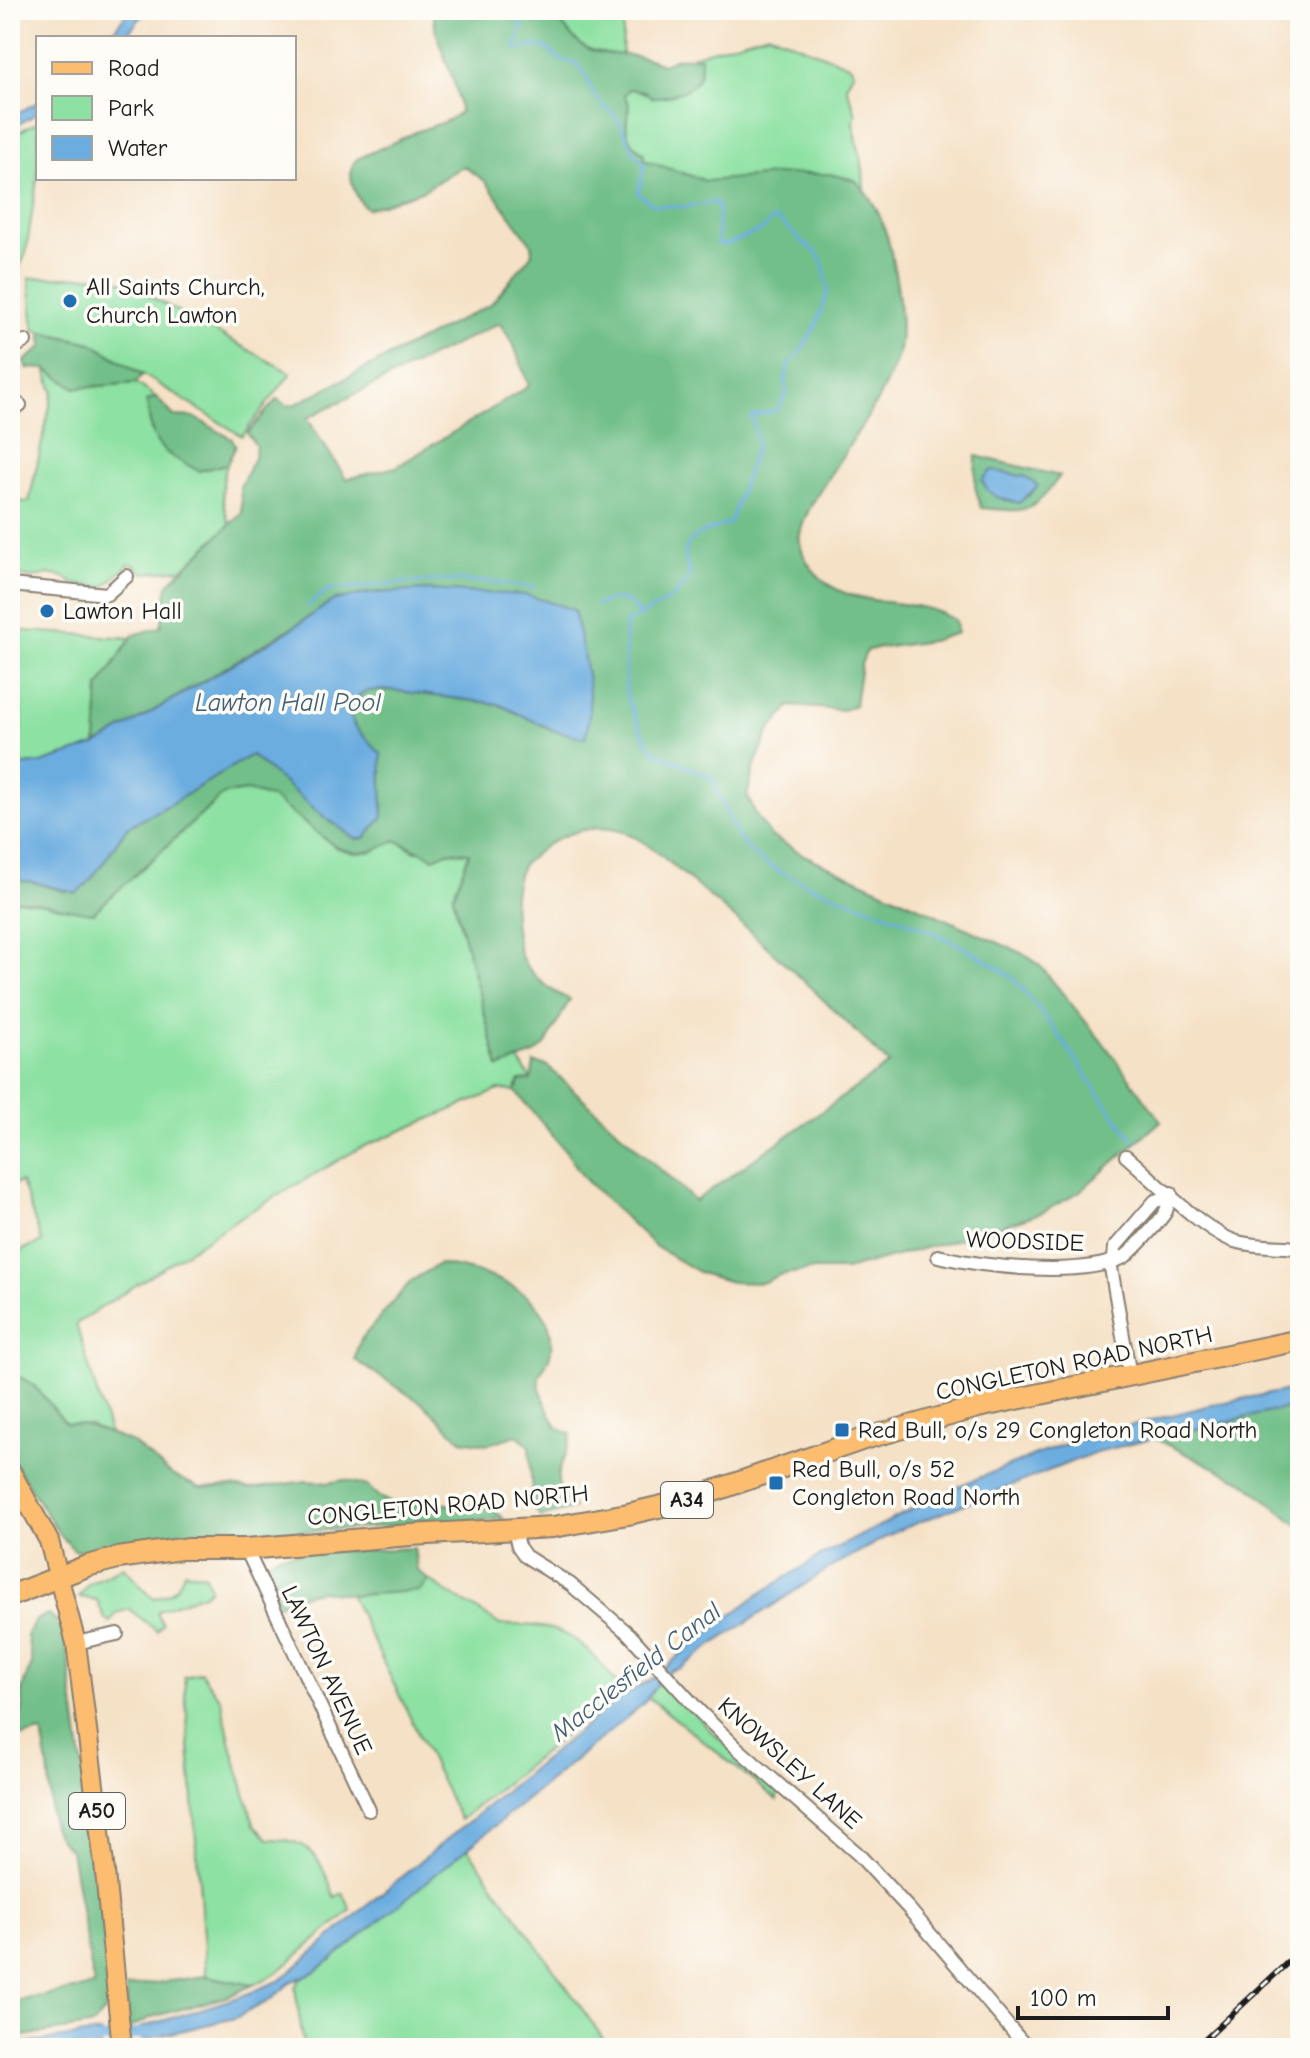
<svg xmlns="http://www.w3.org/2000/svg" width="1310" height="2058" font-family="'Comic Neue',sans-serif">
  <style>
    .green { fill: #8de1a3; stroke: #547e60; stroke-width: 2 }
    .forest { fill: #72bf89; stroke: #476e52; stroke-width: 2; fill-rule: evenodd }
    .water { fill: #6cade0; stroke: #44647e; stroke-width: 2 }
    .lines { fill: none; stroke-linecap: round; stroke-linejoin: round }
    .stream { stroke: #6cade0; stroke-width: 3 }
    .canal { stroke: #6cade0; stroke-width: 11 }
    .minor-casing { stroke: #887e71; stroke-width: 16 }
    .primary-casing { stroke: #887e71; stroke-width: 22 }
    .trunk-casing { stroke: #887e71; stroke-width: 24 }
    .minor { stroke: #fff; stroke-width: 12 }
    .primary { stroke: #fcbd6f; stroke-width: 18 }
    .trunk { stroke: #fcbd6f; stroke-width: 20 }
    .rail-casing { stroke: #1c1c1c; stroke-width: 6 }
    .rail { stroke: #fdfcf7; stroke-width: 3; stroke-dasharray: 9; stroke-linecap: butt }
    .poi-dot { fill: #1f6fb2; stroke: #fdfcf7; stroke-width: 3 }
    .labels { text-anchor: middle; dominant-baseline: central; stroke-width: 7; stroke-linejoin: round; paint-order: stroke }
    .shield { fill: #fdfcf7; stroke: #605f5e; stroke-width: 2 }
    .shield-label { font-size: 22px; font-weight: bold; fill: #1c1c1c }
    .poi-label { font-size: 24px; fill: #1c1c1c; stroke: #fdfcf7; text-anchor: start }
    .street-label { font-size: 24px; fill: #1c1c1c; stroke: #fdfcf7 }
    .water-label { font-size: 26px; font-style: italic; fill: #405d74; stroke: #fdfcf7 }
  </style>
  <rect width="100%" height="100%" fill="#fdfcf7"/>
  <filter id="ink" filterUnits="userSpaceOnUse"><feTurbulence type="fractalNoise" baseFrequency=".0125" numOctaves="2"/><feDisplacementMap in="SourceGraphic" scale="16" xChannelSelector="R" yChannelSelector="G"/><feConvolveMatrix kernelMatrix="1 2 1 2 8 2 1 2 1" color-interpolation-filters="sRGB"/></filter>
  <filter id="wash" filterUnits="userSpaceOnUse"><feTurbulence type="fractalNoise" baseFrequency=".006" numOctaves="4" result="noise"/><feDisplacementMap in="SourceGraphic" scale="32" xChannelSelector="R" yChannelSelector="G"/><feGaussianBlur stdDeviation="1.8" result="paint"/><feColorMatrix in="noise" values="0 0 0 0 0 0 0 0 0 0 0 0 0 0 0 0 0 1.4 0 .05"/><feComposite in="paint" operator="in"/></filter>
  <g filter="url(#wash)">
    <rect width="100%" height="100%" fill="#f5e1c6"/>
    <path class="green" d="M554,10H624L622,55C580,50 575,48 554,10Z
      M768,33L849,65L854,71L846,86L856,114L853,122L863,170L864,190C840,158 744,183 708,181C685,180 665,166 644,160V154C630,143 619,127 629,110L623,96L628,88C639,89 650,97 660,97C679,97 705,79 700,57L694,55Z
      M38,122V173L26,253L10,289V136Z
      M102,276L124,282L291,373L242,436L92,343L34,330L29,278Z
      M46,369L75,388L136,383L156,397L147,401L151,431L199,471L227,464C220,487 221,503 230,524L183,569L144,573L134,564H129L104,587L74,584L64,577L48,574L32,578L10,574V501L29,502L53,392Z
      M10,630L131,638L99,687L96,745L41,763L10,767V757L19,744L10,668Z
      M247,791L272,798L337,848L356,853L373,851L396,840L415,851L470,853L453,897L499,1067L519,1060L531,1080L520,1081L515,1091L499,1090L360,1148L239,1218L76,1324L110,1436L90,1426L66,1423C49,1407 35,1375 10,1376V1255L42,1242L21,1182L10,1185V900C38,900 65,910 93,913L224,794Z
      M123,1567C135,1577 141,1588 153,1598C170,1596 179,1588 184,1571L205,1575L210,1588L204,1594L159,1610L157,1614L163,1624L157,1631L129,1609L117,1613L110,1622L105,1619L97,1600L79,1597L88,1584Z
      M429,1580C452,1597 477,1608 500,1625C569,1623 580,1639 622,1689L460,1820L350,1594L419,1591Z
      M201,1672L221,1700L232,1749L254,1824L268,1839C314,1838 319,1859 335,1897L343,1893L351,1910L274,1975L253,1985L206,1976L184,1677Z
      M662,1678L710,1730L778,1791L777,1800L648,1697Z
      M467,1847L610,2048H304L295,1988L299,1980L335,1957Z"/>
    <path class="forest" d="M433,10H554C589,74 609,42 663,64L677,58L700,57C707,89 676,95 653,98L644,91L629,89L624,96L629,104C625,129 623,136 644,154V160L706,181L785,174H830L855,180C877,201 888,233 893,262C898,286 905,335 897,358C882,400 854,437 830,475C818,494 805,512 800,534C798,542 803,556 808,563C845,618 909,590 956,621L957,633L931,641L867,650L861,664L855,705L843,710L790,706L770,730L756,762L747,795L757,817L771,836L806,856L1030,957L1042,968L1108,1049L1161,1121L1079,1192L1043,1212L987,1231L845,1270H809L779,1275L762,1283L731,1282L700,1273L656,1247L584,1178L565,1150L515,1091L520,1081L531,1080L534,1063L546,1065L695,1201L889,1064C827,1003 765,942 698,887C677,870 655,847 631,835C599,820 560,832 535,854C531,858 524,862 522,866C509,889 513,932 521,956C528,973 553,994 570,999L546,1044L535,1054L499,1068L453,897L469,853L449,851L434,858L396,840L373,851L356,853L337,848L272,798L247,791L224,794L93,913C65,910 38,900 10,900V879L33,882L66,892L101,866L127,827L171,804L252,754L323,816L356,839L365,837L383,816C383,788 376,762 363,737C358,729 353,725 350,716L360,694L368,691L390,690L498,704L553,730L589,702L574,610L453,591L371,593L334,600L296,625L96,745L99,687L133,635L161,627L168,584L242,513L240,487L254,458L256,446L247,433L277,399L287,406L296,404L491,304L532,254V245L485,181L463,166L424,190L367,209C355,198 344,172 357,159L418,131L442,123L460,113C458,76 435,49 433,10ZM499,323L513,343L529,386L396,467L346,479L307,418Z
      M41,332L92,343L142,375L136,383L76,388L46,369L27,368L25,361L43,346Z
      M156,397L174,416L194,417L232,439L236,446L227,464L199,471C158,450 152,448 147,401Z
      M976,456L1060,476C1030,515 1029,512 981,508L975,486ZM991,470L1026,477L1037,486L1029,496Z
      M10,668C22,695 28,732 10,757Z
      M439,1264C483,1271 557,1291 551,1349C550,1364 542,1367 539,1377C537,1387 552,1423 560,1429C563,1431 567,1432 571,1434C565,1469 543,1478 574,1508L541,1517L533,1507L529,1445L517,1435L488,1444L461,1440L423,1404L355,1360L357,1348L362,1338L411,1281Z
      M10,1376C34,1375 49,1407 66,1423L90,1426L133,1443L172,1475L200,1488L233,1486L250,1489L307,1481L328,1483L344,1480L367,1486L379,1497L393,1504L437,1503L491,1508L504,1519L166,1540L113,1550H74L58,1532L10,1456Z
      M1300,1405V1527L1244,1482L1154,1438Z
      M414,1548L417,1570L429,1580L419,1591L357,1595L320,1591L305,1594L278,1605L263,1567L266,1561L281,1554Z
      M48,1614L64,1627L112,1991L106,2010L94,2025L10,2038V2002L94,1986L71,1850C44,1832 52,1804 49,1776C48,1761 44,1746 42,1732L10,1739V1729L18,1725L23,1707L21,1695L25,1680L32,1664L27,1635L36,1620Z
      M206,1976L253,1985L229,1996L152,2017L129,2028L126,1987Z"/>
    <path class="water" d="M129,10H147L124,38H108Z
      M38,102V113L10,129V117Z
      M991,470L1026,477L1038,486L1019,503C1002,499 989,498 982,480Z
      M427,590L527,595L574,610C582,650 597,698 585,738L553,730L498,704L390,690L368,691L360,694L351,716L354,726L381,754L383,817L365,838L356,839L323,816L251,755L171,804L127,827L101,866L86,885L76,893L33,882L10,879V767L41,763L96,745L287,632L334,600L371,593Z
      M1300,1388V1405L1096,1452L897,1531L833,1566L714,1644L681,1668L671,1671L662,1678L643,1704L335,1957L314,1972L292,1981L269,2001L235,2018L142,2040L140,2028L239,1997L281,1980L378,1896L614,1702L658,1675L691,1644L758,1595L820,1556L956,1487L1056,1447L1093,1435L1215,1404Z
      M100,2033L101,2047L10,2048V2045Z"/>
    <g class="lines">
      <path class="stream" d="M512,10L522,28L515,46L518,49L533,46L545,47L561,60L575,63L586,74L590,87L604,108L611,111L620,123L636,156L645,164L638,194L654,205L684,207L715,202L719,210L717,243L725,245L762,230L774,218L784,224L801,241L817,253L823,264L828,291L816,326L801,351L789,364L785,381L787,391L778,410L752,416L757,444L730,523C702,533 674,537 690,573C678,602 651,609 625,623L626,692L632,711L648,744L656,752L710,777C725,800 728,830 750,851C780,880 858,903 898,918C936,932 973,951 1006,973C1016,979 1023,991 1031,1000C1070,1044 1096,1097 1135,1141
        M308,605L327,590L399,583L441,580L496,582L534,588
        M596,605L611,600H625L641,615"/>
      <path class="canal" d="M87,2042L157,2031"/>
    </g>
  </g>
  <g filter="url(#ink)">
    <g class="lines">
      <defs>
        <path id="minor" d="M10,350L25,341
          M10,409L20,405
          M10,585L107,594L127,576
          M1126,1156C1153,1179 1206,1234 1238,1242C1257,1247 1280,1246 1300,1248
          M938,1256C984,1267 1081,1278 1124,1257C1130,1254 1163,1218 1166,1211C1169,1205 1167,1200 1171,1193
          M1114,1259L1115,1247L1155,1201L1167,1198
          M1110,1262L1130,1376
          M513,1528L518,1546L525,1556L570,1584L629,1634L700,1712L737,1748L858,1854L909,1909L1027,2048
          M246,1549L369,1810
          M76,1643L117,1634"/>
        <path id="primary" d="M10,1470L49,1541L76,1643L105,1872L122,2048"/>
        <path id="trunk" d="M10,1596L87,1566L118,1558L181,1549H246L410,1535L553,1527L628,1514L688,1500L864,1439L978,1407L1300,1340"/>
      </defs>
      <use href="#minor" class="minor-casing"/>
      <use href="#primary" class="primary-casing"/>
      <use href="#trunk" class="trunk-casing"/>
      <use href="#minor" class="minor"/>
      <use href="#primary" class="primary"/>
      <use href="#trunk" class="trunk"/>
      <defs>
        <path id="rail" d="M1196,2048L1300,1951"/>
      </defs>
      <use href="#rail" class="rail-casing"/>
      <use href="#rail" class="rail"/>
    </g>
  </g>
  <g class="poi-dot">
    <circle cx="70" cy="301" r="8"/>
    <circle cx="47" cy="611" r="8"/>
    <rect x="834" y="1422" width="16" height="16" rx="4"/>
    <rect x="768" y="1475" width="16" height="16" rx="4"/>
  </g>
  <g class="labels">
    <g class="shield">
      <rect x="661" y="1482" width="52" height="36" rx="6"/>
      <rect x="69" y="1793" width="56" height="36" rx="6"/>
    </g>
    <g class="shield-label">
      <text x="687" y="1500">A34</text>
      <text x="97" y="1811">A50</text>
    </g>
    <g class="poi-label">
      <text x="86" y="287">All Saints Church,<tspan x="86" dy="28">Church Lawton</tspan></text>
      <text x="63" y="611">Lawton Hall</text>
      <text x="858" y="1430">Red Bull, o/s 29 Congleton Road North</text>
      <text x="792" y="1469">Red Bull, o/s 52<tspan x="792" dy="28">Congleton Road North</tspan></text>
    </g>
    <g class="street-label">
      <text transform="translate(1025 1241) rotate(2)">WOODSIDE</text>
      <text transform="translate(1074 1363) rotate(-12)">CONGLETON ROAD NORTH</text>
      <text transform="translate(448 1505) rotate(-5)">CONGLETON ROAD NORTH</text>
      <text transform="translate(327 1670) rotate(65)">LAWTON AVENUE</text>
      <text transform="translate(790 1763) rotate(42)">KNOWSLEY LANE</text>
    </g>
    <g class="water-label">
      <text x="288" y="703">Lawton Hall Pool</text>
      <text transform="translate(636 1672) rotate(-38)">Macclesfield Canal</text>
    </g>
  </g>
  <rect width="1310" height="2058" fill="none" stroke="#fdfcf7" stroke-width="40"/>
  <rect x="36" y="36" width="260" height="144" fill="#fdfcf7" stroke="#a3a29f" stroke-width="2"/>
  <rect x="52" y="62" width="40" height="12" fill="#fcbd6f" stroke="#a3a29f" stroke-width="2"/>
  <text x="108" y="76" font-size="24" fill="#1c1c1c">Road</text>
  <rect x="52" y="96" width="40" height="24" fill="#8de1a3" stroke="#a3a29f" stroke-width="2"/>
  <text x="108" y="116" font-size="24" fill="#1c1c1c">Park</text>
  <rect x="52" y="136" width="40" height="24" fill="#6cade0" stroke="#a3a29f" stroke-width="2"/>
  <text x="108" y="156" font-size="24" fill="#1c1c1c">Water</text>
  <path d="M1018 2006v12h150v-12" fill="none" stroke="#1c1c1c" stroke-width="4"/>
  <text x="1030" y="2006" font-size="24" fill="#1c1c1c" stroke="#fdfcf7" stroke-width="6" paint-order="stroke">100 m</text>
</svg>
